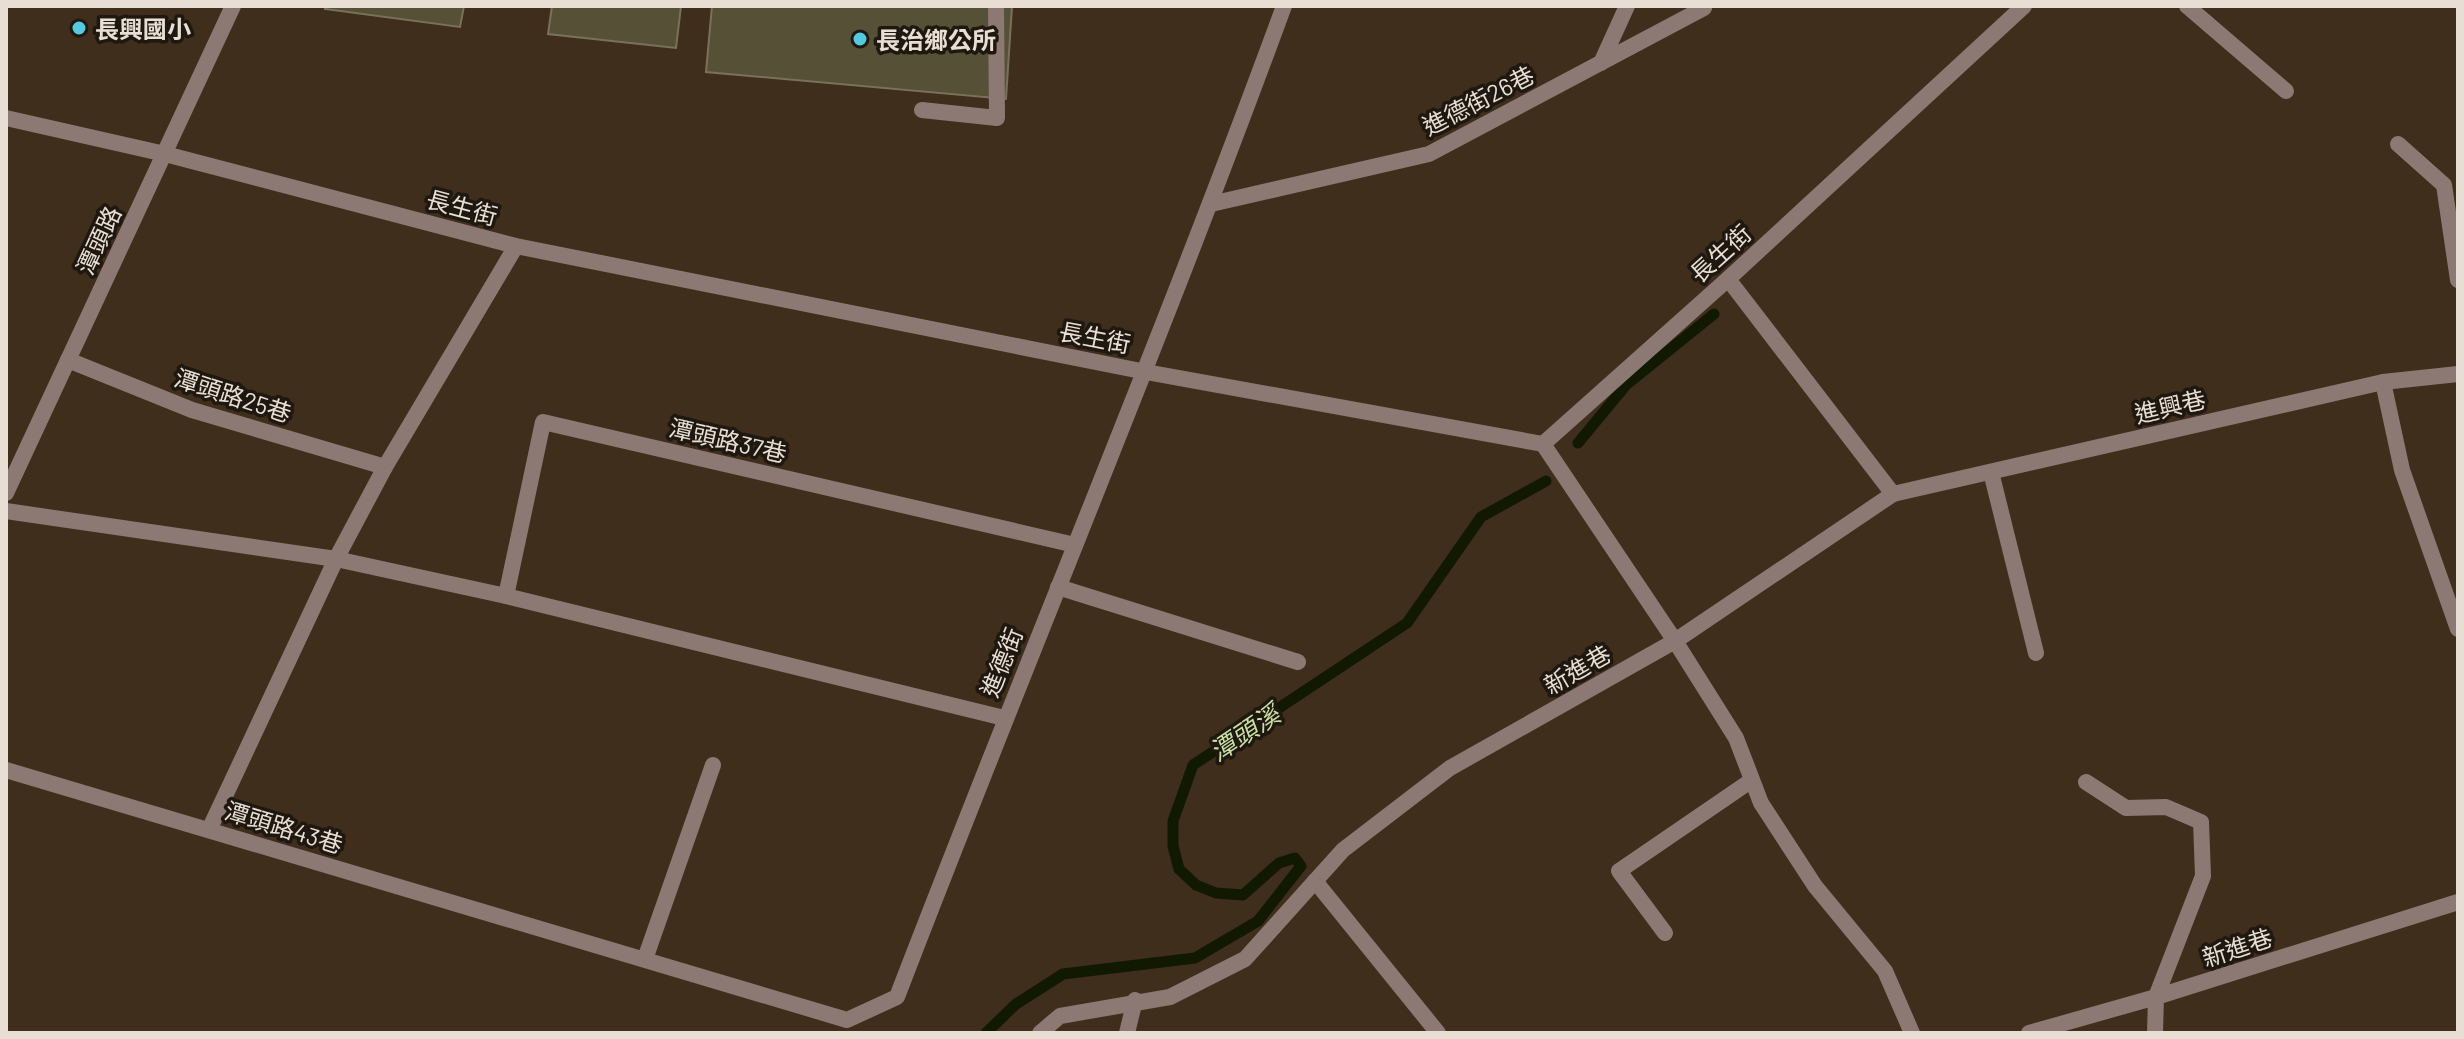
<svg xmlns="http://www.w3.org/2000/svg" width="2464" height="1039" font-family="Barlow,'Noto Sans TC',sans-serif">
  <style>
    .lines { fill: none; stroke-linecap: round; stroke-linejoin: round }
    .stream { stroke: #111a00; stroke-width: 11 }
    .building { fill: #565037; stroke: #797259; stroke-width: 2 }
    .service { stroke: #8c7973; stroke-width: 16 }
    .minor { stroke: #8c7973; stroke-width: 16 }
    .tertiary { stroke: #8c7973; stroke-width: 16 }
    .poi-dot { fill: #55cadf; stroke: #1f1810; stroke-width: 3 }
    .labels { text-anchor: middle; dominant-baseline: central; stroke-width: 7; stroke-linejoin: round; paint-order: stroke }
    .poi-label { font-size: 24px; font-weight: bold; fill: #e9ded3; stroke: #1f1810; text-anchor: start }
    .street-label { font-size: 24px; fill: #e9ded3; stroke: #1f1810 }
    .water-label { font-size: 26px; font-style: italic; fill: #c8dfa1; stroke: #1f1810 }
  </style>
  <rect width="100%" height="100%" fill="#3f2e1c"/>
  <g class="lines">
    <path class="stream" d="M1578,443L1626,385L1714,314
      M986,1033L1016,1004L1063,974L1195,958L1258,921L1301,866L1295,858L1279,863L1243,895L1216,893L1196,885L1179,869L1173,846V821L1193,765L1407,623L1481,517L1546,481"/>
  </g>
  <path class="building" d="M326,6H464L460,27L325,9Z
    M552,6H681L676,48L548,34Z
    M712,6H1012L1006,99L706,72Z"/>
  <g class="lines">
    <path class="service" d="M2187,6L2286,91
      M1601,63L1627,6
      M922,110L997,118L996,6
      M2398,144L2444,185L2458,280
      M1211,204L1429,154L1704,8
      M68,360L192,410L385,467
      M2383,382L2402,470L2458,629
      M1991,472L2036,653
      M1058,587L1298,662
      M506,596L543,422L1075,545
      M1675,641L1736,738L1761,803L1815,886L1885,971L1912,1033
      M2086,782L2126,808L2166,807L2201,822L2203,876L2156,997L2155,1033
      M1315,881L1438,1033
      M1665,933L1619,871L1752,780
      M645,959L713,765
      M1127,1033L1135,1000
      M2029,1033L2156,997L2458,902"/>
    <path class="minor" d="M6,118L165,154L516,246L1146,372L1543,444L1728,279
      M1543,444L1675,641
      M6,511L336,559L506,596L1004,718
      M6,770L847,1020L897,997C1024,666 1162,339 1284,6
      M209,830L336,559L385,467L516,246
      M1040,1033L1060,1016L1170,997L1245,959L1343,850L1450,768L1675,641L1893,494"/>
    <path class="tertiary" d="M2024,6L1728,279L1893,494L2383,382L2458,374
      M6,493L233,6"/>
  </g>
  <g class="poi-dot">
    <circle cx="79" cy="28" r="8"/>
    <circle cx="860" cy="39" r="8"/>
  </g>
  <g class="labels">
    <g class="poi-label">
      <text x="95" y="28">長興國小</text>
      <text x="876" y="39">長治鄉公所</text>
    </g>
    <g class="street-label">
      <text transform="translate(1478 100) rotate(-27)">進德街26巷</text>
      <text transform="translate(462 207) rotate(15)">長生街</text>
      <text transform="translate(98 240) rotate(-65)">潭頭路</text>
      <text transform="translate(1720 253) rotate(-42)">長生街</text>
      <text transform="translate(1095 337) rotate(11)">長生街</text>
      <text transform="translate(233 395) rotate(18)">潭頭路25巷</text>
      <text transform="translate(2170 406) rotate(-13)">進興巷</text>
      <text transform="translate(728 440) rotate(13)">潭頭路37巷</text>
      <text transform="translate(1001 662) rotate(-68)">進德街</text>
      <text transform="translate(1577 669) rotate(-30)">新進巷</text>
      <text transform="translate(284 827) rotate(17)">潭頭路43巷</text>
      <text transform="translate(2237 947) rotate(-18)">新進巷</text>
    </g>
    <g class="water-label">
      <text transform="translate(1244 732) rotate(-34)">潭頭溪</text>
    </g>
  </g>
  <rect width="2464" height="1039" fill="none" stroke="#e9ded3" stroke-width="16"/>
</svg>
